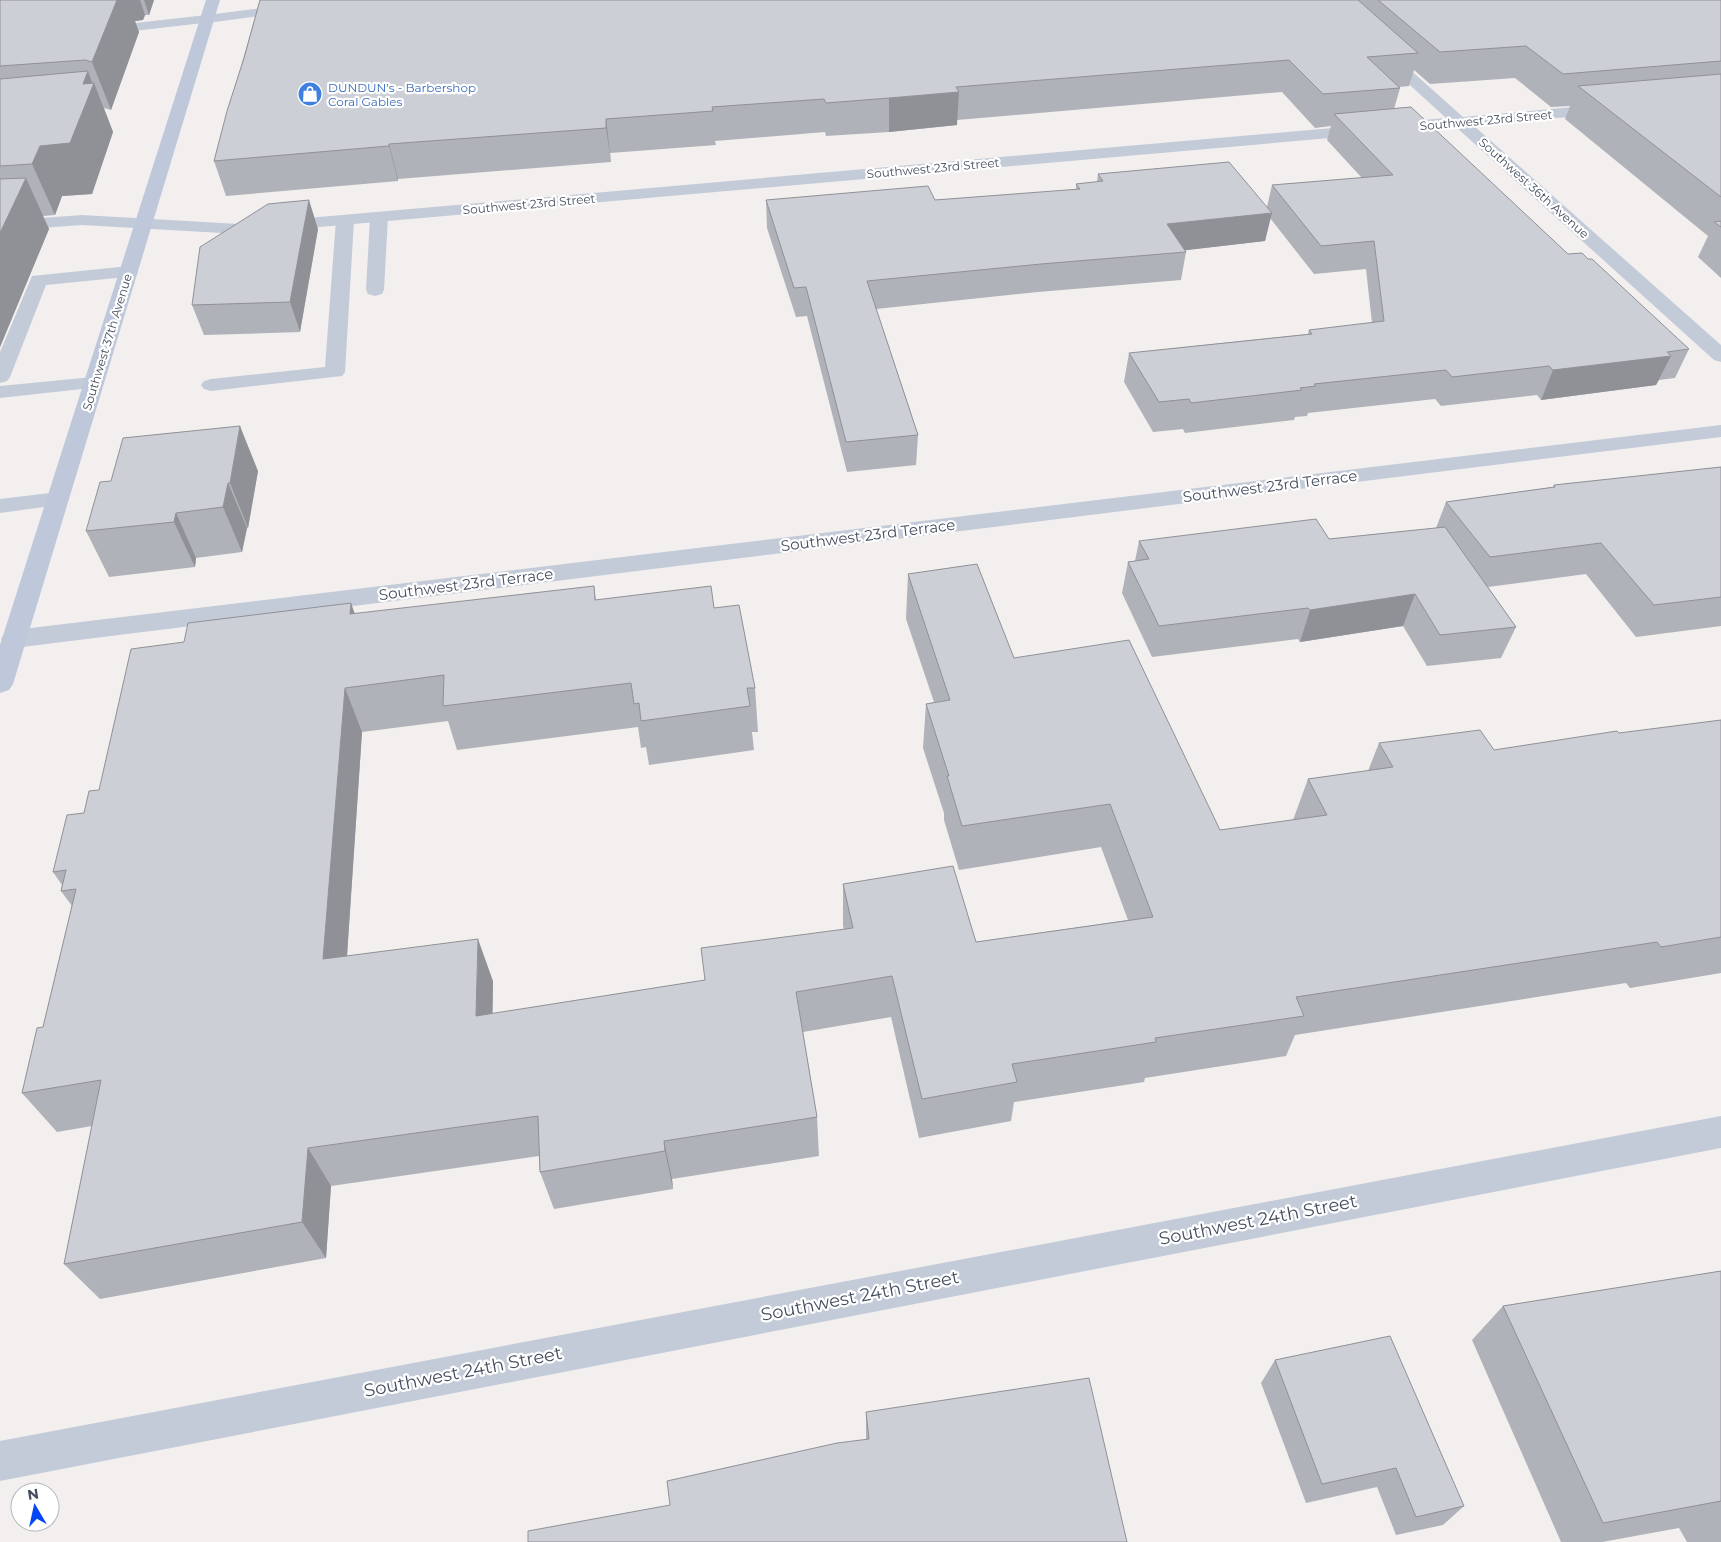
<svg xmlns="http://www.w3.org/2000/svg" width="1721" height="1542" font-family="Montserrat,sans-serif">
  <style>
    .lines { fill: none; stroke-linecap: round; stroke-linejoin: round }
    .service { fill: #c4cbd8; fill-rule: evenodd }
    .minor { fill: #c4cbd8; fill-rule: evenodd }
    .tertiary { fill: #c4cbd8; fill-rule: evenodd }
    .secondary { fill: #bfc8da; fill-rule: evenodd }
    .wall { fill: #b0b2b9 }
    .shaded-wall { fill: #909196 }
    .building { fill: #cdcfd7; stroke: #909196 }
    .labels { text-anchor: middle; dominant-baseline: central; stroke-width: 4.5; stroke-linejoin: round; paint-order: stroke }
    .far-shop-label { font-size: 12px; fill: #366cbe; stroke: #fff; text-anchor: start }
    .far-street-label { font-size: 12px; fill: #454e5f; stroke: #fff }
    .street-label { font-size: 15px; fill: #454e5f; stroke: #fff }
    .near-street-label { font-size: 18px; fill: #454e5f; stroke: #fff }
  </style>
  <rect width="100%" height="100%" fill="#f2efee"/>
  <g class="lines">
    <path class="service" d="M379,212L385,213L388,217L384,290L382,294L375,296L368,294L366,290L370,217L373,213Z
      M345,215L351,216L354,220L345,372L342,376L211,391L204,389L201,385L204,381L211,379L325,367L336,220L339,216Z
      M129,266L136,268L138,272L136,276L46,285L10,377L7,381L0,383V352L32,276Z
      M93,377L100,379L103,383L100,387L0,398V386Z"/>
    <path class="minor" d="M293,4L298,5L300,8L298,11L207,23L202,22L200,19L202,16L207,15Z
      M1383,49L1388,50L1463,117L1605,104L1611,106L1613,109L1611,112L1605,114L1473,125L1721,345V362L1714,360L1456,127L239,234L82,225L0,231V221L82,215L239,224L1446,118L1378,56L1376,53L1378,50Z
      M1721,425V437L14,648L5,645L1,639L5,633L14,630Z
      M58,492L66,494L69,499L66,504L0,513V499Z
      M1721,1116V1148L0,1481V1441Z"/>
    <path class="tertiary" d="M207,15L212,16L214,19L212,22L99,35L94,34L92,31L94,28L99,27Z"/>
    <path class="secondary" d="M206,0H220L13,684L9,690L0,693V645Z"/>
  </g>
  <path class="wall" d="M0,0H154L149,15H145L143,20L135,21L139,32L111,110L104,108L113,132L92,194L62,196L55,215L43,216L49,229L0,347Z
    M260,0H1721V278L1698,257L1708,236L1565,119L1570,106L1551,107L1515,78L1430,84L1414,70L1409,86L1399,87L1400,88L1394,109L1568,254L1588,259L1689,349L1675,378L1659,380L1656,385L1541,400L1537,395L1441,406L1435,399L1308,413L1307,416L1295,417L1294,420L1185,433L1183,429L1153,432L1124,382L1129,353L1308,334L1309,330L1372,323L1366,269L1314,274L1270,218L1265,241L1185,250L1186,252L1181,280L1038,292L876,309L918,435L916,465L847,472L807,316L796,317L767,228L766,200H935L1076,190V184L1097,182L1098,174L1267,207L1272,185L1362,178L1327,140L1331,126L1315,128L1282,92L957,120V125L889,132L826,136L825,132L715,141L716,145L610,153L611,162L398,179V181L226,196L214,161Z
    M318,229L300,332L204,335L192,305Z
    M1721,467V626L1636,637L1586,574L1488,587L1516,627L1501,658L1427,666L1403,626L1300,642L1298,639L1152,657L1122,593L1128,562L1135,561L1139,541L1329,539L1436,528L1446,502L1553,487L1554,485Z
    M258,471L248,528H247L242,552L196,558L195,567L109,577L86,531Z
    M908,574L1014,658L1220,830L1293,820L1308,779L1368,771L1379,743L1494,750L1721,720V973L1630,988L1626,983L1295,1035L1286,1056L1145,1078L1144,1082L1014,1102L1011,1121L919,1138L891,1017L803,1032L817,1117L819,1156L672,1179L673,1189L554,1209L540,1172L539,1156L331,1186L326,1258L100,1299L64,1264L92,1126L57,1132L22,1093L43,1027L72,906L61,891L62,885L53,872L84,813L99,790L184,642L355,614L594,586L596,600L714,608L755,688L758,732H752L754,750L649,765L646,747L641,748L638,727L457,750L448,721L362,732L347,956L493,981L492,1014L705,980L844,930L843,926V884L976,942L1128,920L1101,847L959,870L944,820V813L923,748L926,704L934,702L906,619Z
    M1721,1271V1542H1687L1679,1528L1602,1542H1561L1472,1340L1503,1306Z
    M1275,1360L1464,1506L1443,1525L1396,1535L1377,1487L1306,1503L1261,1383Z
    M866,1412L1127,1542L670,1505L866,1440Z"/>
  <path class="shaded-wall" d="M0,0H140L145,15L143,20L135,21L139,32L111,110L92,62Z
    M144,0H154L149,15Z
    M88,71L93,85L94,83L113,132L92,194L62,196L55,215L32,164L40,146L83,84Z
    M959,92L957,125L889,132V98Z
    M606,119L610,153L611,162L606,128Z
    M389,144L398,179V181L389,146Z
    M26,178L49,229L0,347V233Z
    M309,200L318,229L300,332L290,302Z
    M1272,213L1265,241L1162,253L1167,224Z
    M1671,356L1656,385L1541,400L1553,370Z
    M240,426L258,471L248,528L230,483Z
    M228,483L247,528L242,552L223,507Z
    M176,513L196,558L195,567L174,522Z
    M1415,594L1403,626L1300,642L1310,610Z
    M351,603L367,648L350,614Z
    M345,688L362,732L344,1000L323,959Z
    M478,939L493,981L492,1057L476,1016Z
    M664,1141L672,1179L673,1189L665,1151Z
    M308,1148L331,1186L326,1258L302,1222Z"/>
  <path class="building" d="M0,0H117L92,62L85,60L0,66Z
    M260,0H1358L1418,53L1367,57L1400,88L1323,94L1289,60L956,87L959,92L889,98L826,103L824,99L712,107L713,111L606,119V128L389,144V146L214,161L227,111L244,58Z
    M1378,0H1721V61L1563,74L1526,46L1440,52Z
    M88,71L83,84L94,83L70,143L40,146L32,164L0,166V79Z
    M1721,74V197L1578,86Z
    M1411,107L1568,254L1582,253L1588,259H1592L1689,349L1667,352L1671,356L1553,370L1549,366L1452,377L1446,370L1314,384L1316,386L1300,388L1302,390L1191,403L1189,399L1159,402L1129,353L1312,334L1309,330L1384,321L1374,241L1321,246L1272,185L1393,175L1334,114Z
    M1229,162L1272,213L1167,224L1186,252L1041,264L867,281L918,435L846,442L806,287L794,288L766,200L928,186L935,200L1080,189L1076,184L1103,181L1098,174Z
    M26,178L0,233V179Z
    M309,200L290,302L192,305L200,247L268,204Z
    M1721,221V227L1714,222Z
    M240,426L230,483H228L223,507L176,513L174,522L86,531L100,482L111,481L123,438Z
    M1721,467V597L1654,605L1601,543L1490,557L1446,502L1555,487L1554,485Z
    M1316,519L1329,539L1445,527L1516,627L1440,635L1415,594L1310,610L1308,608L1159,626L1128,562L1149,559L1139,541Z
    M977,564L1014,658L1129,640L1220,830L1327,815L1308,779L1393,767L1379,743L1480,730L1494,750L1617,731L1619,733L1721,720V937L1661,947L1657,942L1296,997L1304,1016L1155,1038L1156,1042L1012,1064L1017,1082L922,1099L892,976L796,992L817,1117L664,1141L665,1151L540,1172L538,1116L308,1148L302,1222L64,1264L101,1080L22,1093L37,1028L43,1027L76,889L61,891L66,870L53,872L67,815L84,813L89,791L99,790L131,649L184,642L188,623L351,603L350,614L594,586L595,600L711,586L714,608L739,605L755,688H747L750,706L641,721L639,703L634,704L631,683L443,706L444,675L345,688L323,959L478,939L476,1016L705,980L701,948L853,928L843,884L953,866L976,942L1153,917L1110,804L962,826L947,776H949L926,704L950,700L908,574Z
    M1721,1271V1501L1603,1523L1503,1306Z
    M1390,1336L1464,1506L1416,1517L1396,1468L1322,1484L1275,1360Z
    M1089,1378L1127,1542H528V1531L670,1505L667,1481L837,1443L869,1439L866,1412Z"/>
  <defs>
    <symbol id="shop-disc" viewBox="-11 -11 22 22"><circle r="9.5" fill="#3f7fe0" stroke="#fff"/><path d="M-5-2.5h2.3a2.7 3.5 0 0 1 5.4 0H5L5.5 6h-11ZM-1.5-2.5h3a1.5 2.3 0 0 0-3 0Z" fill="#fff"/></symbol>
  </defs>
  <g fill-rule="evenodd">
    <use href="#shop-disc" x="296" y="80" width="28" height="28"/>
  </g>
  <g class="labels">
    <g class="far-shop-label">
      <text x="328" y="87">DUNDUN’s - Barbershop<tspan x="328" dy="14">Coral Gables</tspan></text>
    </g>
    <g class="far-street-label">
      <text transform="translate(1486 120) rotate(-5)">Southwest 23rd Street</text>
      <text transform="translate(933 168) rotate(-5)">Southwest 23rd Street</text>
      <text transform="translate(1534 188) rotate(42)">Southwest 36th Avenue</text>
      <text transform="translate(529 204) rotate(-5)">Southwest 23rd Street</text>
      <text transform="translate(107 342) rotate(-73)">Southwest 37th Avenue</text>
    </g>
    <g class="street-label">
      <text transform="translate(1270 486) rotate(-7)">Southwest 23rd Terrace</text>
      <text transform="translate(868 535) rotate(-7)">Southwest 23rd Terrace</text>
      <text transform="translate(466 584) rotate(-7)">Southwest 23rd Terrace</text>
    </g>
    <g class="near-street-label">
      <text transform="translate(1258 1220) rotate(-11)">Southwest 24th Street</text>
      <text transform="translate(860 1296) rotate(-11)">Southwest 24th Street</text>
      <text transform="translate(463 1372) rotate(-11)">Southwest 24th Street</text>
    </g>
  </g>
  <g transform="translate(35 1507) rotate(351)"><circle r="24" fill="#ffffff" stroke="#b5b8bf"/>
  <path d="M0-4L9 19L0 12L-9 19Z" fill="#0347f7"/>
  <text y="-8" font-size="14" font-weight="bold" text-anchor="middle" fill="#454e5f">N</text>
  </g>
</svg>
